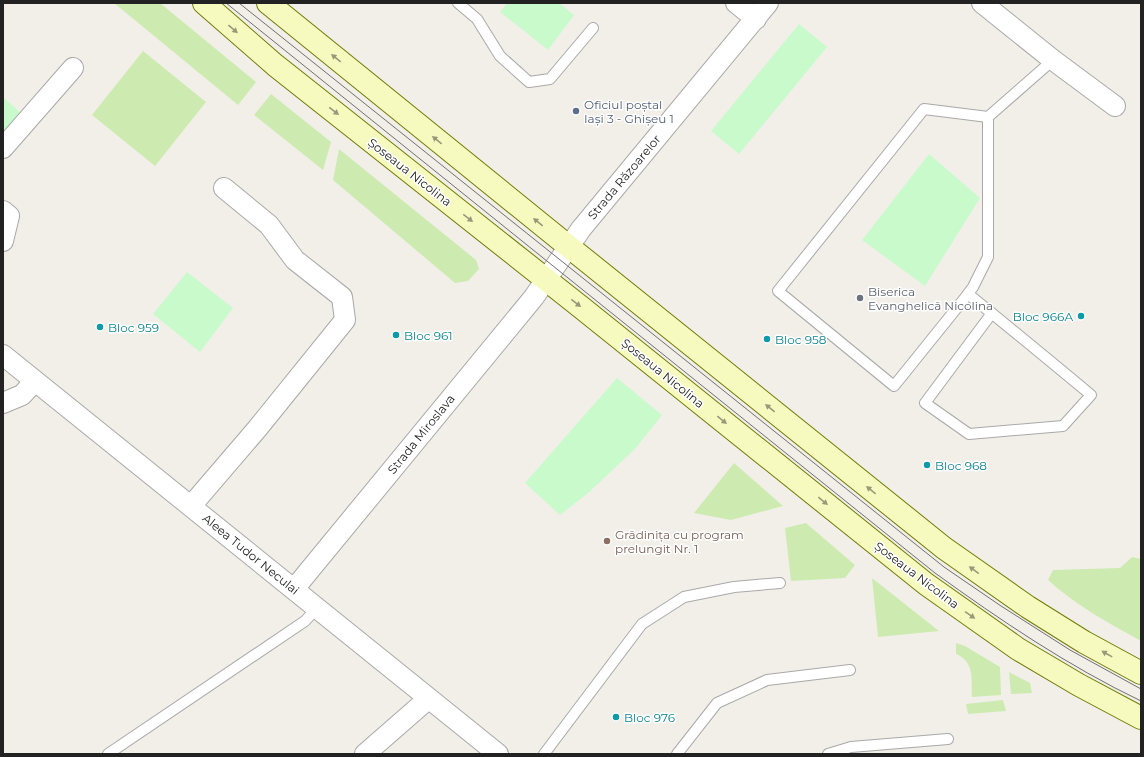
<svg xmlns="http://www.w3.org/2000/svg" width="1144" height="757" font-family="Montserrat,sans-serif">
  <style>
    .grass { fill: #cdebb0 }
    .park { fill: #c8facc }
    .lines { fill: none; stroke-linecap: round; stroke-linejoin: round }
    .service-casing { stroke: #a9a9a9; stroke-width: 12 }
    .minor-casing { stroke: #a9a9a9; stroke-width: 22 }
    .secondary-casing { stroke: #707d05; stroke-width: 24 }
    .service { stroke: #fff; stroke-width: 10 }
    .minor { stroke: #fff; stroke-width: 20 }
    .secondary { stroke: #f7fabf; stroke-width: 22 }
    .tram { stroke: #707070; stroke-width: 1 }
    .oneway { fill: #979978 }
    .service-dot { fill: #5c6f8a; stroke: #fff; stroke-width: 1.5 }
    .worship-dot { fill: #6b7280; stroke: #fff; stroke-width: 1.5 }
    .culture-dot { fill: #0f9aa8; stroke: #fff; stroke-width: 1.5 }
    .education-dot { fill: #8d6e63; stroke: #fff; stroke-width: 1.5 }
    .labels { text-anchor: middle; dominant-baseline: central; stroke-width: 3; stroke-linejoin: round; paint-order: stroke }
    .service-label { font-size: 12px; fill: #4e5e75; stroke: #fff; text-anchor: start }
    .street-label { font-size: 12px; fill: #222; stroke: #fff }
    .worship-label { font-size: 12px; fill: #5b616d; stroke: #fff; text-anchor: start }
    .culture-label { font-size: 12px; fill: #0d838f; stroke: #fff; text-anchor: start }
    .education-label { font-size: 12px; fill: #785e54; stroke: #fff; text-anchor: start }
  </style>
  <rect width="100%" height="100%" fill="#f2efe9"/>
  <path class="grass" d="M114,3H160L256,82L238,105Z
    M143,51L206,102L155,166L92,115Z
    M271,94L331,142L323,170L254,115Z
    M339,149L476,260L479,269L468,281L455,283L333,180Z
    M734,463L783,506L731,520L694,513Z
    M806,523L855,565L845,578L791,581L785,528Z
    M1132,557L1141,559V641C1109,623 1075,605 1048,580L1053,570L1120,568Z
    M872,578L939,631L878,637Z
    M956,643L965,646L1000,667L1001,695L972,697C971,679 975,662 956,654Z
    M1009,672L1030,683L1032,693L1011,694Z
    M1003,700L1006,711L968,714L966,704Z"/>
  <path class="park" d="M507,3H559L574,15L548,50L500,12Z
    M799,24L827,47L739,154L711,131Z
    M3,97L21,113L3,134Z
    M929,154L980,198L925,286L862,240Z
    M187,272L233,308L200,352L153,314Z
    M617,378L662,415L635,449L588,493L560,515L525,483Z"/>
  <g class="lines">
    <defs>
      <path id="service" d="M458,3L477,19L500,56L529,82L550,79L593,28
        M988,117V257L973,287L964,299L894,386L778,291L924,109L988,117L1053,60
        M968,294C1009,327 1050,361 1091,395L1063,426L969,434L925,403L992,313
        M108,754L305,621L317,608
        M544,754L642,624L684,597L734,587L780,583
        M677,754L717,703L767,680L850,670
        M828,754L851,747L948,739"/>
      <path id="minor" d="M736,3L756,19
        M982,3L1053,60L1115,106
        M3,148L73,68
        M3,211L9,216L3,241
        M3,355L498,754
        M3,403L22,395L35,381
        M191,506L257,429L345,320L342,297L295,260L269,225L224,188
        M294,589L534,297L581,229L768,3
        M365,754L428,699"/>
      <path id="secondary" d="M204,3L275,65L582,308L926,584L1018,649L1079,685L1141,718
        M268,3L568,246L944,548L1028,607L1084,642L1141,673"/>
    </defs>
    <use href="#service" class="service-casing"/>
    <use href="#minor" class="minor-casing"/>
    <use href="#secondary" class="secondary-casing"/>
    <use href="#service" class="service"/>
    <use href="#minor" class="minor"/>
    <use href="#secondary" class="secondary"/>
    <path class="tram" d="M226,3L935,573C1000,620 1068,666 1141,701
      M239,3L944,567L1001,606L1070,650L1141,689"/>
  </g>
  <defs><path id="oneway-solid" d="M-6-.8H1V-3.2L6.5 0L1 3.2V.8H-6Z"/></defs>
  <g class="oneway">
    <use href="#oneway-solid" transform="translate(233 29) rotate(41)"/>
    <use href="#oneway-solid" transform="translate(336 58) rotate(-141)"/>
    <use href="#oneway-solid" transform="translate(334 111) rotate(38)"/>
    <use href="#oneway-solid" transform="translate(437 140) rotate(-141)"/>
    <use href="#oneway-solid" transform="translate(468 218) rotate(38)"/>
    <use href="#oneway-solid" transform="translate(538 222) rotate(-141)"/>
    <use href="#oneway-solid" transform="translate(576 303) rotate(38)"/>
    <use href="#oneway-solid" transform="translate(770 408) rotate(-141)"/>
    <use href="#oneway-solid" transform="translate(722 420) rotate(39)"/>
    <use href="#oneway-solid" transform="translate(871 490) rotate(-141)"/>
    <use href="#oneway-solid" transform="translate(823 501) rotate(39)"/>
    <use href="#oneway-solid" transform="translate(974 570) rotate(-144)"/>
    <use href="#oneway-solid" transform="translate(970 615) rotate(35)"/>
    <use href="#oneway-solid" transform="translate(1107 654) rotate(-151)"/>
  </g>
  <circle class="service-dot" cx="576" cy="111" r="4"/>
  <circle class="worship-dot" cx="860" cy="298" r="4"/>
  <g class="culture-dot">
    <circle cx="1081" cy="316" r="4"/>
    <circle cx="100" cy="327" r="4"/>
    <circle cx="396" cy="335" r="4"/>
    <circle cx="767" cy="339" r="4"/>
    <circle cx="927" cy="465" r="4"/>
    <circle cx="616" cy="717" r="4"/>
  </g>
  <circle class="education-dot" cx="607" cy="541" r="4"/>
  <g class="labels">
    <g class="service-label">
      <text x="584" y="104">Oficiul poștal<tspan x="584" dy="14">Iași 3 - Ghișeu 1</tspan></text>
    </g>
    <g class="street-label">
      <text transform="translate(410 172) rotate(38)">Șoseaua Nicolina</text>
      <text transform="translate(624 177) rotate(-50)">Strada Răzoarelor</text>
      <text transform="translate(663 373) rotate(39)">Șoseaua Nicolina</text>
      <text transform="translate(421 434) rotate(-51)">Strada Miroslava</text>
      <text transform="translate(251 554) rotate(39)">Aleea Tudor Neculai</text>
      <text transform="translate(917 575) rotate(37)">Șoseaua Nicolina</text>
    </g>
    <g class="worship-label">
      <text x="868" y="291">Biserica<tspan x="868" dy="14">Evanghelică Nicolina</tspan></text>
    </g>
    <g class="culture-label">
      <text x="1073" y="316" text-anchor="end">Bloc 966A</text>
      <text x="108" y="327">Bloc 959</text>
      <text x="404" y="335">Bloc 961</text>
      <text x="775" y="339">Bloc 958</text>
      <text x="935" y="465">Bloc 968</text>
      <text x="624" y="717">Bloc 976</text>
    </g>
    <g class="education-label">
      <text x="615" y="534">Grădinița cu program<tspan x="615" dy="14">prelungit Nr. 1</tspan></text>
    </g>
  </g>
  <rect width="1144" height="757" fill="none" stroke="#222222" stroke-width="8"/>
</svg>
